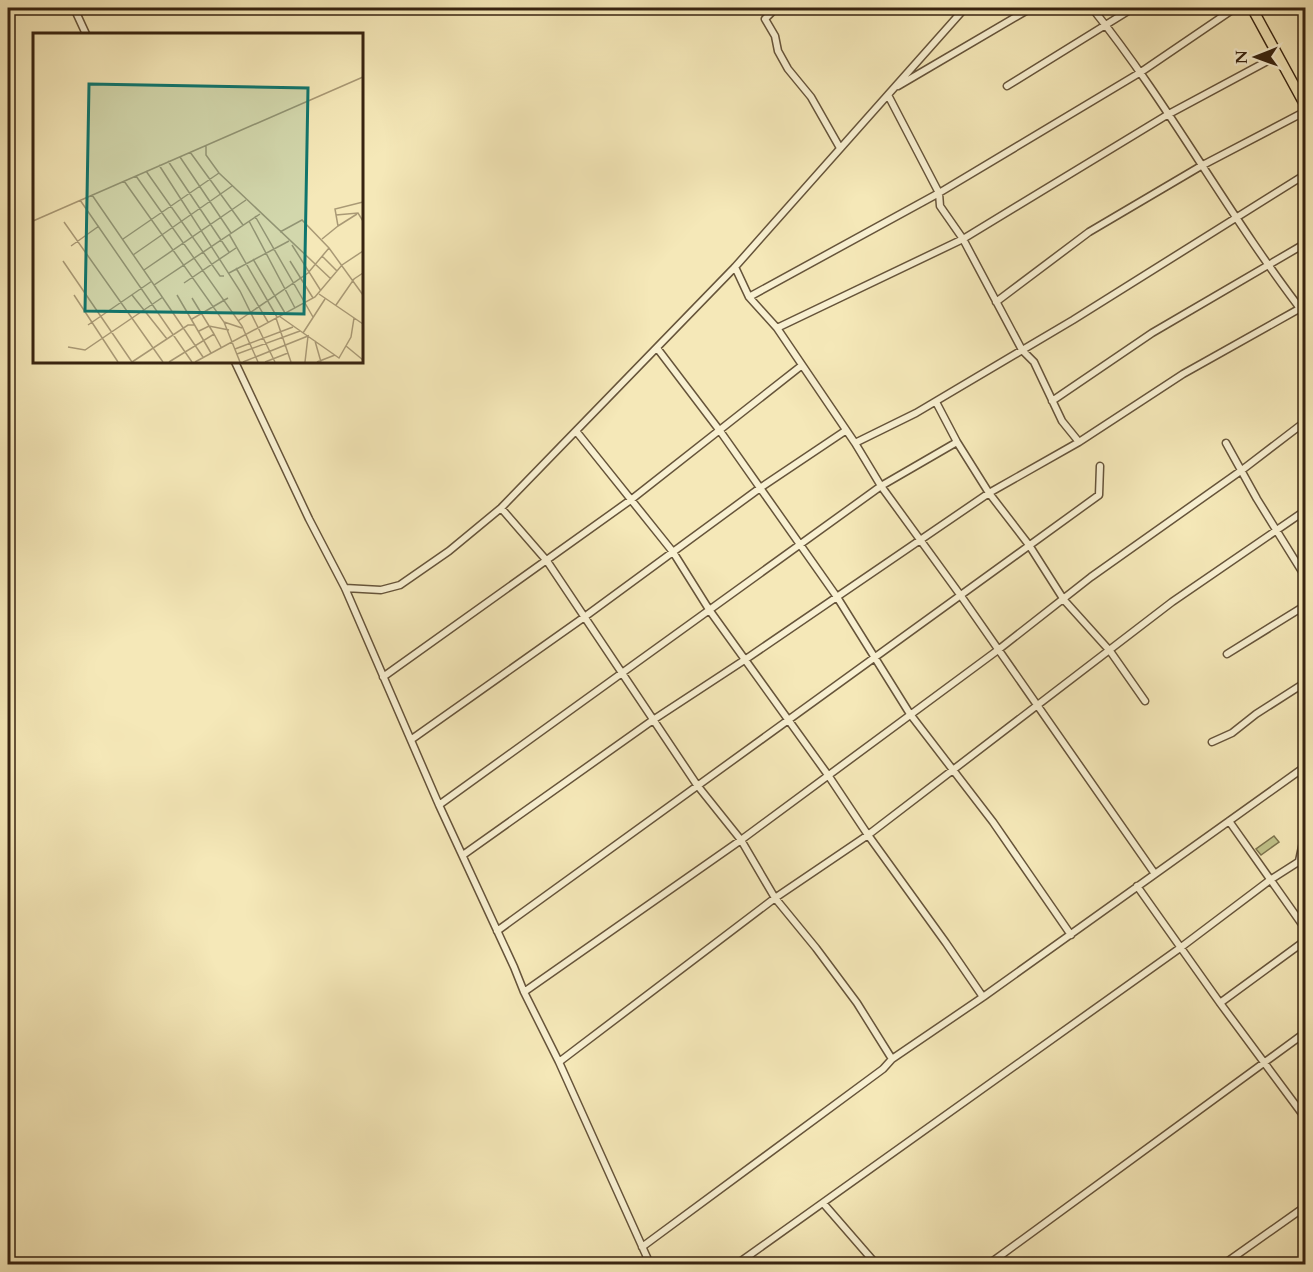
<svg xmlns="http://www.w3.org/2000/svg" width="1313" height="1272" font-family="Cardo,serif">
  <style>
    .green { fill: #c1c48b; stroke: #7c744e; stroke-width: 1.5 }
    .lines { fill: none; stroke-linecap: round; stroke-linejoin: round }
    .street-casing { stroke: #66543a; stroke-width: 9 }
    .primary-casing { stroke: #372310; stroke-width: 12 }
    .street { stroke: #f8f0d1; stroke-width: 6 }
    .primary { stroke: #f5e8b8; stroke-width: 9 }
    .inset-road { fill: none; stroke: #a99975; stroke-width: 1.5 }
    .view { fill: #0f766e; fill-opacity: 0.15; stroke: #0f766e; stroke-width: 3 }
    .inset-edge { fill: none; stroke: #372310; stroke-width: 3 }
  </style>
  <rect width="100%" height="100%" fill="#f5e8b8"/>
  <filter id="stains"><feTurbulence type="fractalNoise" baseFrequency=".00333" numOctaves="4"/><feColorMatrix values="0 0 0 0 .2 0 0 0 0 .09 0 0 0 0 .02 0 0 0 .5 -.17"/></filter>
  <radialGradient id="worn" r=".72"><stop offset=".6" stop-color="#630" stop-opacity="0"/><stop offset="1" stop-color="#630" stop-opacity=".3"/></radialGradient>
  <path class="green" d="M1274,836L1279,842L1261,855L1256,849Z"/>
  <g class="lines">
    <defs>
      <path id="street" d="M74,8L86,34
        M776,8L765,19L775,36L778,51L788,69L811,97L840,148
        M1092,8C1170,105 1229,217 1306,316
        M898,86L1031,8
        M1007,86L1133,8
        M888,95L939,193L940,206L963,239L1022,350L1034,362L1062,421L1079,442
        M749,297L939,193L1141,72L1235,8
        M996,302L1089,232L1201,166L1306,111
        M777,328L963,239L1167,115L1277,56
        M657,348L720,431L837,597L910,714L993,822L1071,935
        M235,362L309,519L345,588L439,805L514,967L524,992L559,1062L650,1264
        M1052,401L1152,333L1306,243
        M936,402L957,442L989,493L1029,545L1064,600L1110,651L1145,701
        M576,431L673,552L710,611L828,775L868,835L946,943L983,997
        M855,443L916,413L1073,320L1306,174
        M1226,443L1257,499L1306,578
        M501,508L547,561L697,785L741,840L775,898L816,948L857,1003L892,1059
        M345,588L381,590L400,585L449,551L501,508L735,267L965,8
        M1227,654L1306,605
        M383,677L632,499L801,366
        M412,739L583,618L760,488L845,431
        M1212,742L1232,733L1256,714L1306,682
        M439,805L881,486L957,442
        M1229,821L1306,930
        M463,855L653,720L746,659L989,493L1079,442L1183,374L1306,305
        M1299,861L1306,828
        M1155,874L1306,766
        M1137,886L1220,1003L1306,1119
        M497,931L1099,495L1100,466
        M524,992L741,840L998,650L1091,577L1242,470L1306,421
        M1220,1003L1306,940
        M559,1062L775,898L868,835L1172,602L1306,510
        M823,1203L876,1264
        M642,1247L883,1069L892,1059L983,997L1155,874L961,596L881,486L855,443L777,328L749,297L735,267
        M737,1264L1180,948L1270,880L1306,857
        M989,1264L1306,1032
        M1224,1264L1306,1206"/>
      <path id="primary" d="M1252,8L1306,107"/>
    </defs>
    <use href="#street" class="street-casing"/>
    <use href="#primary" class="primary-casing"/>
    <use href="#street" class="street"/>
    <use href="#primary" class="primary"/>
  </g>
  <g transform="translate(33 33)">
    <rect width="330" height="330" fill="#f5e8b8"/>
    <path class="inset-road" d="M173,113V122L186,140L298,246M157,119L210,192M147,124L198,200M135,128L196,219M126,132L207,258L242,329M113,138L187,243H191M103,143L209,293L225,329M91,148L191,289L207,329M59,162L121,252L227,181M47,167L159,329M303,182L325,180L330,188M222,183L280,284M0,188L330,44M216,188L262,275M31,189L130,329M305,193L324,181M247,199L269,187L296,215L330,262M196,201L244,284M90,206L186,140M289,206L305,193L302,176L330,169M259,212L288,258M38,213L66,193M100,222L199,153M289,223L304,238M220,226L252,280M30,228L99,329M257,228L280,265M203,235L235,289M111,237L213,167M196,240L256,208M151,250L203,215M121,252L170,324M286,261L330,291M41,262L85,329M99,262L134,306M144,262L178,320M159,265L181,301M303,272L321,246L330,240M246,283L306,325L318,304L321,285M243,285L258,329M159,286L195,265M205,288L275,240L296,215M191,289L209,295M55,292L119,248M166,298L176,293L196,297M270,300L292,266M282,308L288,329M313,313L330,327M35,314L52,317L130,264M202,316L260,294M204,321L267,298M99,329L155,292H162M136,329L181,301L188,314M162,329L282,264L309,232L330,218M210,329L275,303L272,329M232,329L255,320M284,329L302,322"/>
    <path class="view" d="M56,51L275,55L271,281L52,278Z"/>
    <rect width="330" height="330" class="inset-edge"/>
  </g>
  <rect width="1313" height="1272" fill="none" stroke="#f5e8b8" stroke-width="30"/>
  <rect x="9" y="9" width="1295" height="1254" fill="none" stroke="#372310" stroke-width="3"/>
  <rect x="15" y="15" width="1283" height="1242" fill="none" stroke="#372310" stroke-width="1.5"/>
  <g transform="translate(1256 57) rotate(269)" stroke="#f8f0d1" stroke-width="4.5" paint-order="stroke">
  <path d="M0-4.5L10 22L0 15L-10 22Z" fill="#372310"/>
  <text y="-9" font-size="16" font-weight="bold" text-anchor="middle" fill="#372310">N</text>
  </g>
  <rect width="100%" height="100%" filter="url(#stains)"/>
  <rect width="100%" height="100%" fill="url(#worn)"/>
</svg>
